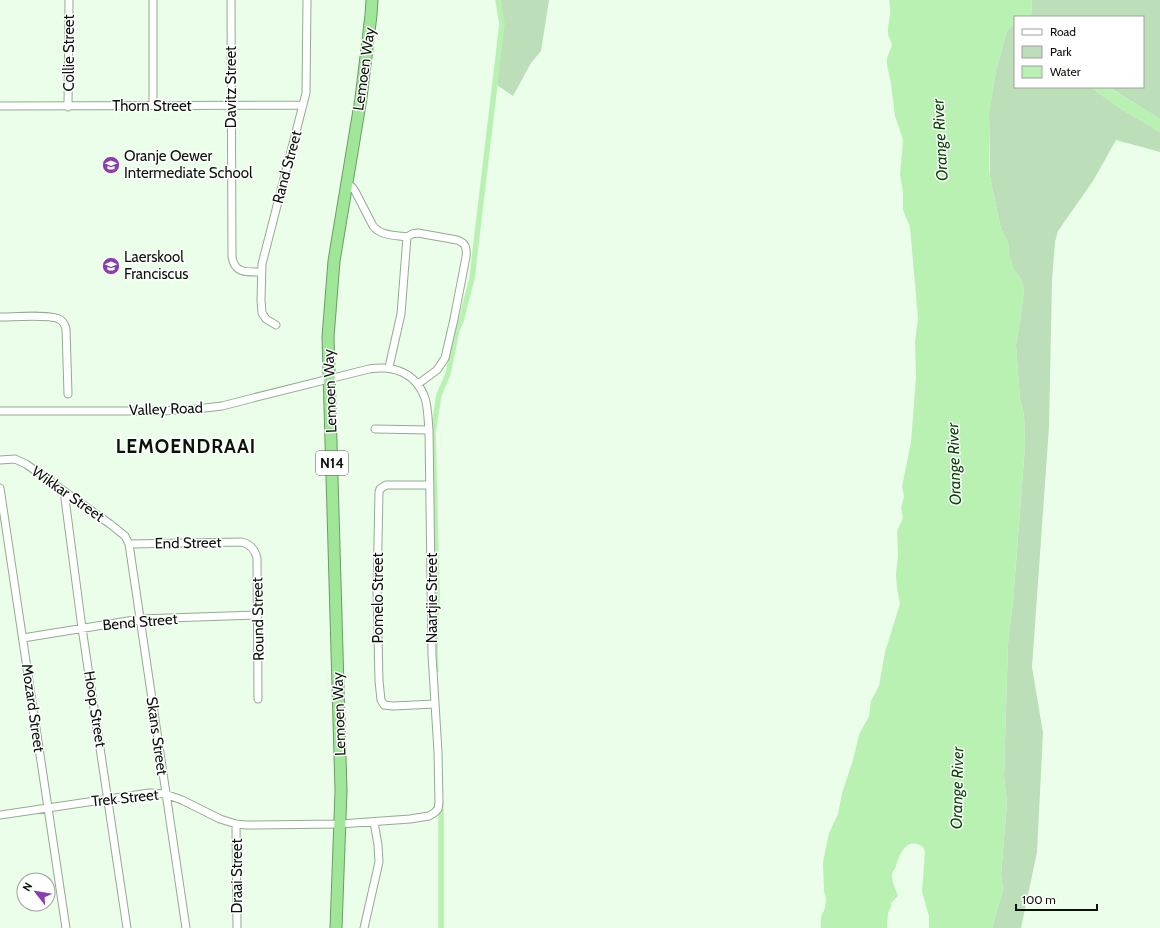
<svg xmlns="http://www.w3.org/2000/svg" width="1160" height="928" font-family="Cabin,sans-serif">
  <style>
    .green { fill: #bcdeb8 }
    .water { fill: #b8f1b2 }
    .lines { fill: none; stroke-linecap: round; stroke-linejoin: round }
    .canal { stroke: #b8f1b2; stroke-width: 5.5 }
    .minor-casing { stroke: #94aa92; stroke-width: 9 }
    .highway-casing { stroke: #6c9c67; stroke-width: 13 }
    .minor { stroke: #fff; stroke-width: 7 }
    .highway { stroke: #a0e699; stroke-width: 11 }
    .labels { text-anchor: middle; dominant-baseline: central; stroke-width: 3; stroke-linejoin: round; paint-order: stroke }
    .shield { fill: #fff; stroke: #545954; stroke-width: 1 }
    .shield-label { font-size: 14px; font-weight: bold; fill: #0b120a }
    .street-label { font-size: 15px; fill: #0b120a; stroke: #fff }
    .poi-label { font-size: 15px; fill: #0b120a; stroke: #fff; text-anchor: start }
    .water-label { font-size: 16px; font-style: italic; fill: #0a4407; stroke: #fff }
    .district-label { font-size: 19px; font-weight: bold; letter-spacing: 1px; fill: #0b120a; stroke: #fff }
  </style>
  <rect width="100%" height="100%" fill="#ebfee9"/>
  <path class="green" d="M501,0H549L541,51L531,63L513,96L497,85L502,20Z
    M1032,0H1160V119L1109,87H1143V17H1031Z
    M1013,25L1015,26V87H1090L1123,110L1160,132V152L1116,140L1093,181L1058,231L1055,242L1052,280L1049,427L1032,667L1043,733L1037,852L1021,928H992L1003,890L1001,874L1007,802L1004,776L1008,643L1013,602L1025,446L1024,415L1020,399L1016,345L1021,314L1024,291L1021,279L1013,268L1009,254L1008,242L1001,229L990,177L989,113L996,71L1007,30Z"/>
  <path class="water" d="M889,0H1032L1031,17H1015V26L1013,25L1007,30L996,71L991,103L989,113V166L990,177L1001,229L1008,242L1009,254L1013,268L1023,282L1024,291L1021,314L1016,345L1020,399L1024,415L1025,446L1013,602L1008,643L1004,776L1007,802L1001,874L1003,890L992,928H929V916L922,892L925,852L923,847C908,836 899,853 896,866C895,870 892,871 892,875C892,882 896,890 898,896L891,903V907L888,913L887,928H821V917L825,908L826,898L824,891L823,862L829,833L838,814L842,793L853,760L859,735L869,716L871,701L879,686L885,652L900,604L897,589L896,574L898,555L897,531L903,518L901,508L904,496L902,487L911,442L916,377L915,341L918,319L910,227L903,210V192L900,175L903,140L895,116L891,84L887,65V58L892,45C891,39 887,36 888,29C889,17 892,14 889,0Z
    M1090,87H1109L1160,119V132L1123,110Z"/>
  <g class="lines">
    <path class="canal" d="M436,670L435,651L437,596L433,432L439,395L448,374L457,330L461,321L472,278L502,24L498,0
      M441,928V803"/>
    <defs>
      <path id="minor" d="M153,0V106
        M231,0L232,257C235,274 247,272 261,272
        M0,106L303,105
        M68,107L69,0
        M346,184L352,187L355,191L373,226C381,236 395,235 407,237
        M0,317C13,317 49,314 59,319C63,321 65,325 66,329L68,394
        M276,325L266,319L262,313L261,300L262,264L306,93L307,0
        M389,367L401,314L407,237L412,234L418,233L457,240C466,243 467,248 466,257L454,319L445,358L437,370L418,384
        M0,411H162L196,409L222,406L253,398L369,369C394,365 416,373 425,398C428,408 428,420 429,430L432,655L438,752L439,802L438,809L434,813L429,816L410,819L340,824L246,825L236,824L220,819L182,800L165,794L149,793L0,815
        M375,429L429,430
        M0,460L15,459L26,464L110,524L125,536L129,544L186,928
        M430,485H386L380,489L379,492L377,592L379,681L381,700L384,705L393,706L435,704
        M0,488L66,928
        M64,491L82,628L127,928
        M129,544L242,542C250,544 255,550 257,558L258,699
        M23,638L140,619L258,615
        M236,824L237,928
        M364,928L379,862L378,845L374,822"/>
      <path id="highway" d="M336,928L341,791L328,337L334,261L361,98L371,15L372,0"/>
    </defs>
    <use href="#minor" class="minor-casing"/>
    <use href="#highway" class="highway-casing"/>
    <use href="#minor" class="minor"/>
    <use href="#highway" class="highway"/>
  </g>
  <defs>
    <symbol id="school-disc" viewBox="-11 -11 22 22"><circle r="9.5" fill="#893dae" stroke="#fff"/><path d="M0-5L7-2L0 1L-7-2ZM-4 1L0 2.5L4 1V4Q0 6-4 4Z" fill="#fff"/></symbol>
  </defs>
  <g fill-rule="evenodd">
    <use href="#school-disc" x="101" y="155" width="20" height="20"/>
    <use href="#school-disc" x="101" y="256" width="20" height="20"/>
  </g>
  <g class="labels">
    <rect class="shield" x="316" y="451" width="32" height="24" rx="3"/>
    <g class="shield-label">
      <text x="332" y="463">N14</text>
    </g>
    <g class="street-label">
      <text transform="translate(69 53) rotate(-90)">Collie Street</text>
      <text transform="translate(364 69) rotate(-82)">Lemoen Way</text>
      <text transform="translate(231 87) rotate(-90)">Davitz Street</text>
      <text x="152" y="106">Thorn Street</text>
      <text transform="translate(287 167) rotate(-75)">Rand Street</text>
      <text transform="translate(330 391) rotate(-92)">Lemoen Way</text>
      <text transform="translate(166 409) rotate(-2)">Valley Road</text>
      <text transform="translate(68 494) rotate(35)">Wikkar Street</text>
      <text transform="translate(188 543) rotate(-1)">End Street</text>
      <text transform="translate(378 598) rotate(-90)">Pomelo Street</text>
      <text transform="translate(432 598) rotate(-90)">Naartjie Street</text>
      <text transform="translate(258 619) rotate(-91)">Round Street</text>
      <text transform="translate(140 622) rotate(-5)">Bend Street</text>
      <text transform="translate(33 708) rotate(82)">Mozard Street</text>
      <text transform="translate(95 709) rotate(81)">Hoop Street</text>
      <text transform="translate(339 714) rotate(-92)">Lemoen Way</text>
      <text transform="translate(157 736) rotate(82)">Skans Street</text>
      <text transform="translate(125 798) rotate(-6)">Trek Street</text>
      <text transform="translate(237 876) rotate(-90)">Draai Street</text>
    </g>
    <g class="poi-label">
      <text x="124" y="156">Oranje Oewer<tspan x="124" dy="17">Intermediate School</tspan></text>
      <text x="124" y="257">Laerskool<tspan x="124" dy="17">Franciscus</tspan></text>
    </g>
    <g class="water-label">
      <text transform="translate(940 140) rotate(-93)">Orange River</text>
      <text transform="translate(954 464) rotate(-92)">Orange River</text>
      <text transform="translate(957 788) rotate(-89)">Orange River</text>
    </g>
    <g class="district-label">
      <text x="186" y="446">LEMOENDRAAI</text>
    </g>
  </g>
  <rect x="1014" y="16" width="130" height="72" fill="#ffffff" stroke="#9da09d"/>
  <rect x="1022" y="29" width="20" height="6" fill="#ffffff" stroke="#9da09d"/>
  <text x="1050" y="36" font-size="12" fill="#0b120a">Road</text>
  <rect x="1022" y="46" width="20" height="12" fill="#bcdeb8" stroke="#9da09d"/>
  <text x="1050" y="56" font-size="12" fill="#0b120a">Park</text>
  <rect x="1022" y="66" width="20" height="12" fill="#b8f1b2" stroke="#9da09d"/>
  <text x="1050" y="76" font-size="12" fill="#0b120a">Water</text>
  <g transform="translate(36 892) rotate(301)"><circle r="19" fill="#ffffff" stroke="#9da09d"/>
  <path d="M0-3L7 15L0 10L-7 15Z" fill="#893dae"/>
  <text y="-6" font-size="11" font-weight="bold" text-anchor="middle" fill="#0b120a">N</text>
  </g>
  <path d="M1016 904v6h81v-6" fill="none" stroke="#0b120a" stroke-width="2"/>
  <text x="1022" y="904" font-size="12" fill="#0b120a" stroke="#ffffff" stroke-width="3" paint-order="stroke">100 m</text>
</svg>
